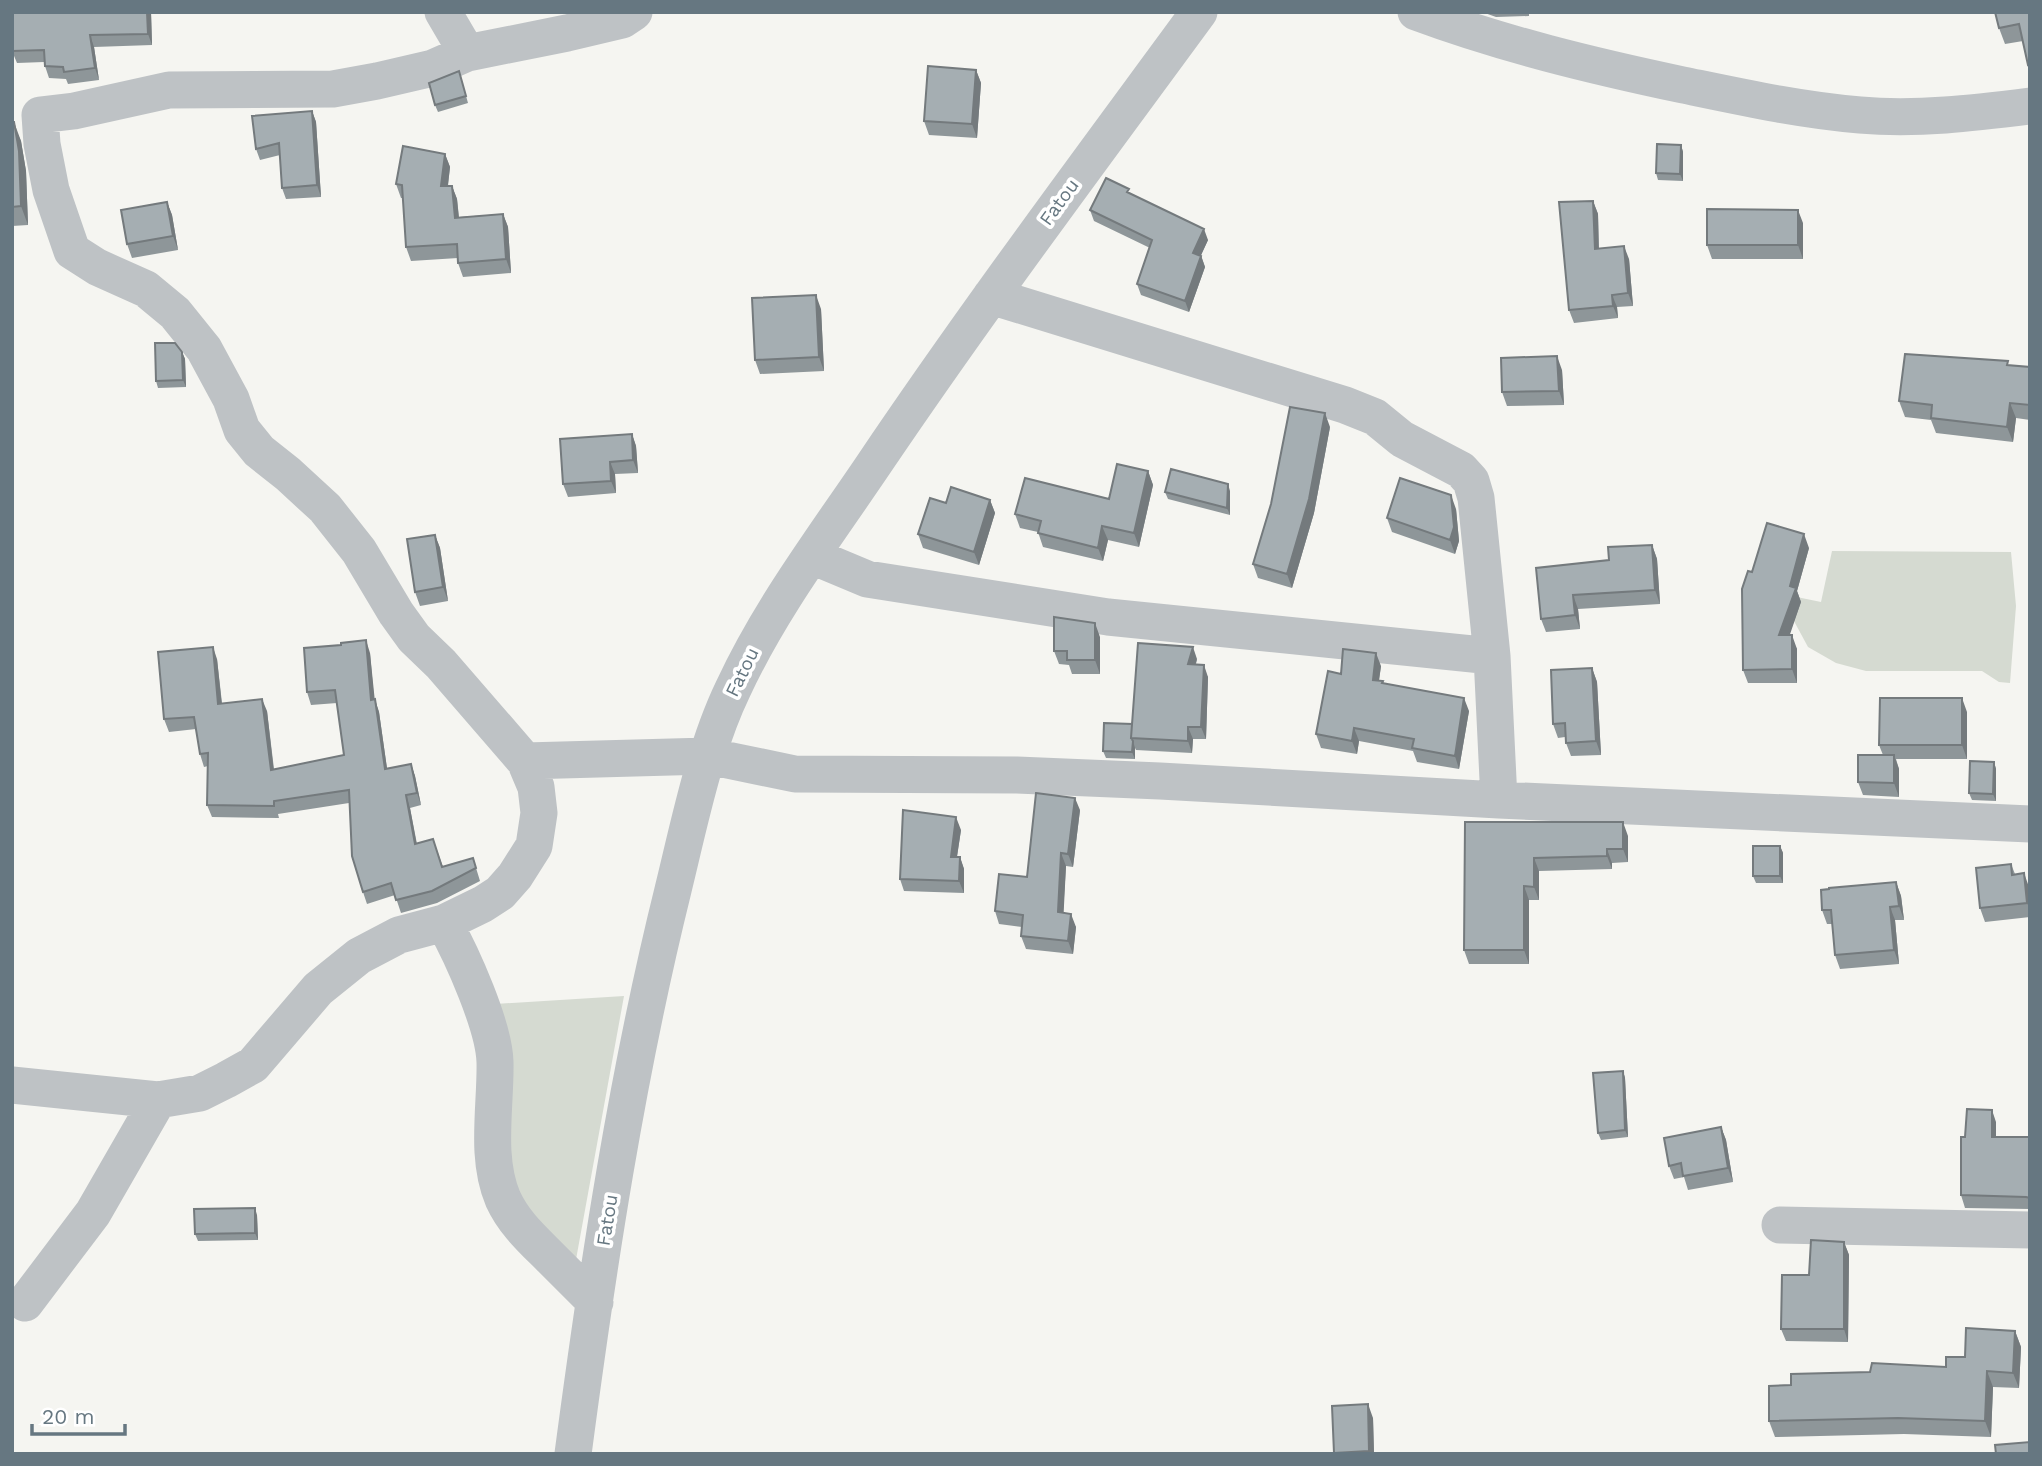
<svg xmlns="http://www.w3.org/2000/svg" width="2042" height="1466" font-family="'Work Sans',sans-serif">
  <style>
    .green { fill: #d5dad1 }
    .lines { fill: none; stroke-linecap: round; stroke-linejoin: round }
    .minor { stroke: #bec2c5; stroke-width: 37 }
    .wall { fill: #8e9699 }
    .shaded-wall { fill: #747a7d }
    .building { fill: #a5aeb2; stroke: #747a7d; stroke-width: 2 }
    .labels { text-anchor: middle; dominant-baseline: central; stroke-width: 7; stroke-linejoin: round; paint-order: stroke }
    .street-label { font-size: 19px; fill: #667781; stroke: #fff }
  </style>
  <rect width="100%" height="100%" fill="#f5f5f1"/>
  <path class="green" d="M1832,551L2011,552L2016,606L2010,683L1999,682L1982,671H1866L1836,663L1808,647L1788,610L1792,596L1821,602Z
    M624,996L575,1265L511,1209L495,1004Z"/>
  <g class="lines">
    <path class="minor" d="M443,12L467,53
      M1416,12C1502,44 1593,66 1683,85C1741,97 1800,110 1860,115C1917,120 1974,113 2030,106
      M991,296L1345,405L1375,417L1402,439L1461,470L1471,481L1476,498L1492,656L1499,800
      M812,556L867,579L1108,617L1492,656
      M525,761L708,756L795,774L1017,775L1160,781L1499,800L2030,824
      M444,923C462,955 494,1026 495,1062C496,1106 485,1157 503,1199C514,1223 532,1239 550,1257C565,1272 580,1287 595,1302
      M12,1085L158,1100L200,1093L226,1080L253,1065L318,989L359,956L399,935L444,923L483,904L500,893L515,876L534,846L539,813L536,787L525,761L441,664L414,638L396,613L359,551L325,508L288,474L259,451L242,430L231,399L204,349L175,313L146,289L97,267L72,251L51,190L42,144L40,115L74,111L169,90L333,89L377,81L433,68L467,53L567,33L622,20L634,12
      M1780,1225L2030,1230
      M25,1303L93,1213L158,1100
      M573,1454C598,1265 627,1075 673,890C689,825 704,749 733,689C770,609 824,538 874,464C978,310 1089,162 1199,12"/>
  </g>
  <path class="wall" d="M12,12H151L152,45L94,47L99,80L68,84L66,79L49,78L45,66L44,62L17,63L12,51Z
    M1482,12H1529V16L1496,17Z
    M2030,12V69L2023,41L2005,44L1999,28Z
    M976,70L981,83L977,138L929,135L924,121Z
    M459,71L468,103L438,112L435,105Z
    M312,111L316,122L321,197L286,199L282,188L280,155L260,160L256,149Z
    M12,122L21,141L26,171L28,225L12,226Z
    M1681,145L1683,152V181L1658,180L1656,173Z
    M445,154L450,167L448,186H452L457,199L459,217L503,214L508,227L511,273L463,277L458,263V258L411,261L406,247L403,198H401L396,184Z
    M1130,193L1208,240L1201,255L1205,267L1189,312L1141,295L1137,284L1150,248L1094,221L1090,210Z
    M1593,201L1598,214L1599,249L1629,259L1633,306L1617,307L1618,318L1574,323L1569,310Z
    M167,202L172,215L178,250L132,258L127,244Z
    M1803,223V259H1712L1707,245Z
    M821,309L824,371L760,374L755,360Z
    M182,352L185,359L186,387L158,388L156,381Z
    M2009,366L2030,367V420L2016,418L2013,442L1936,433L1931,420L1905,417L1899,401Z
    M1562,370L1564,405L1507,406L1502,392Z
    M1330,427L1314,513L1292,588L1258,578L1253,564Z
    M632,434L636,446L638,473L615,474L616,493L568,497L563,484Z
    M1148,471L1153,485L1139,547L1108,540L1103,561L1043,547L1038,532L1020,528L1015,514L1109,499Z
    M1230,491V515L1168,499L1165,492Z
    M990,500L995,513L979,565L923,548L918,534L946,503Z
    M1456,509L1459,541L1455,554L1392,532L1387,518Z
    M435,535L440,548L448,601L420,606L415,592Z
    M1652,545L1657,559L1660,604L1578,609L1580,629L1546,632L1541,619L1609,560Z
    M1809,548L1797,591L1801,602L1789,635L1797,649V683H1748L1743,670L1752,572Z
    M1100,637V674H1072L1069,665L1059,664L1054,651Z
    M370,653L374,699L379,712L387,769L411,764L415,776L421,805L410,808L417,844L433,839L443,867L473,858L480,881L437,903L401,913L395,895L367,904L363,892L349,803L278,814L279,818L212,817L207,805L208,766L204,767L200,754L196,729L169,732L164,719L217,659L222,703L267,711L274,769L344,755L337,703L311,705L307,692Z
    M1197,659L1196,664L1208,677L1206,739H1193L1192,753L1136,750L1135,748V759L1106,758L1103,751L1132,724Z
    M1381,666L1379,681H1383V684L1469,711L1459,769L1417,762L1413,751L1359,741L1357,754L1321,748L1316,734L1341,674Z
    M1592,668L1597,682L1601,755L1571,756L1566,743L1565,737L1558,738L1553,724Z
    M1967,712V759H1896L1899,769V797L1863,795L1858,782L1883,755L1879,745Z
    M1994,762L1996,769V801L1972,800L1969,793Z
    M1080,810L1073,867L1066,866L1063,913L1076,927L1073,954L1026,949L1021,936L1022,927L999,924L995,911L1027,877Z
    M1465,822L1628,836V862L1612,863V869L1539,871V900H1529V964H1469L1464,950Z
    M961,830L957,857H960L964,869V893L904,891L900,879Z
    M1780,846L1783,853V883H1756L1753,876Z
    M2011,864L2015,874L2029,887L2030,917L1985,922L1980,908Z
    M1896,882L1901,896L1904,920H1895L1899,964L1840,969L1835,955L1832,924H1827L1822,910Z
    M1623,1071L1625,1078L1628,1137L1601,1140L1598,1133Z
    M1996,1122V1137H2030V1209L1965,1208L1961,1195L1965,1137Z
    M1721,1127L1726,1140L1733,1182L1688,1190L1684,1177L1674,1179L1669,1166Z
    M257,1215L258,1240L198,1241L195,1234Z
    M1844,1242L1849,1255L1848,1342L1786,1341L1781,1329L1809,1275Z
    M2015,1331L2021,1347L2019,1388L1993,1387L1991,1437L1904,1434L1775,1437L1769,1421L1791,1385L1870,1372L1946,1367Z
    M1332,1406L1373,1418L1374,1454H1334Z"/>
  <path class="shaded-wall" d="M147,12H151L152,45L148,34Z
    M90,35L94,47L99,80L95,68Z
    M976,70L981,83L977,138L972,124Z
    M312,111L316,122L321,197L317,185Z
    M14,122L21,141L26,171L28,225L21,206Z
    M1681,145L1683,152V181L1680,174Z
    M445,154L450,167L446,200L441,186Z
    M452,186L457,199L460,231L455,218Z
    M1593,201L1598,214L1599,262L1595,249Z
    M167,202L172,215L178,250L173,236Z
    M1798,210L1803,223V259L1798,245Z
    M503,214L508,227L511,273L506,259Z
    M1204,229L1208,240L1197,264L1193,253Z
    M1624,246L1629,259L1633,306L1628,293Z
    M1201,256L1205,267L1189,312L1185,301Z
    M816,295L821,309L824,371L819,357Z
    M1612,295L1617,307L1618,318L1613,306Z
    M182,352L185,359L186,387L183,380Z
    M1557,356L1562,370L1564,405L1559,391Z
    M2010,403L2016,418L2013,442L2007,427Z
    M1325,413L1330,427L1314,513L1292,588L1287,574Z
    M632,434L636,446L638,473L633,460Z
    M610,462L615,474L616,493L611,481Z
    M1148,471L1153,485L1139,547L1134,533Z
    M1228,484L1230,491V515L1227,508Z
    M1451,495L1456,509L1459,541L1455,554L1450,540Z
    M990,500L995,513L979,565L974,552Z
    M1102,526L1108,540L1103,561L1098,548Z
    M1804,534L1809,548L1797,591L1801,602L1785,649L1779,635L1790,586Z
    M435,535L440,548L448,601L443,587Z
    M1652,545L1657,559L1660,604L1655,590Z
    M1573,595L1578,609L1580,629L1575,615Z
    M1095,623L1100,637V674L1095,660Z
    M1792,635L1797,649V683L1792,669Z
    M366,640L370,653L376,712L371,700Z
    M213,647L217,659L223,716L218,704Z
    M1193,647L1197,659L1192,676L1188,664Z
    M1376,653L1381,666L1377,693L1373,680Z
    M1204,665L1208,677L1206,739L1201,727Z
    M1592,668L1597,682L1601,755L1596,741Z
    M1464,698L1469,711L1459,769L1455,756Z
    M1962,698L1967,712V759L1962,745Z
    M262,699L267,711L275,782L271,770Z
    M375,699L379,712L389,782L385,769Z
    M1188,727L1193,739L1192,753L1188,741Z
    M1354,728L1359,741L1357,754L1352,741Z
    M1133,741L1135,748V759L1132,752Z
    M1894,755L1899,769V797L1894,783Z
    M1994,762L1996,769V801L1993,794Z
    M411,764L415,776L421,805L417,793Z
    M406,795L410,808L419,857L415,844Z
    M1075,798L1080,810L1073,867L1068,854Z
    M956,817L961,830L955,869L951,857Z
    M1623,822L1628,836V862L1623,849Z
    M1780,846L1783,853V883L1780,876Z
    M1607,849L1612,863V869L1607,856Z
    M1061,853L1066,866L1063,925L1058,912Z
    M960,857L964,869V893L959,881Z
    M1534,858L1539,871V900L1534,887Z
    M2024,873L2029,887L2030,909L2027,903Z
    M1896,882L1901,896L1904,920L1899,906Z
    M1524,886L1529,900V964L1524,950Z
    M1890,907L1895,920L1899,964L1894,950Z
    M1071,914L1076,927L1073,954L1068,941Z
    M1623,1071L1625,1078L1628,1137L1625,1130Z
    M1992,1110L1996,1122V1149L1992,1137Z
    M1721,1127L1726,1140L1733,1182L1728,1168Z
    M255,1208L257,1215L258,1240L255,1233Z
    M1844,1242L1849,1255L1848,1342L1844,1329Z
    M2015,1331L2021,1347L2019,1388L2013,1373Z
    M1987,1371L1993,1387L1991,1437L1985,1421Z
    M1368,1404L1373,1418L1374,1454H1370L1369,1451Z"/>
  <path class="building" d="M12,12H147L148,34L90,35L95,68L64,72L63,67L45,66L44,50L12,51Z
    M1995,12H2030V64L2028,65L2019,24L1999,28Z
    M928,66L976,70L972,124L924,121Z
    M459,71L466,96L435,105L429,83Z
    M312,111L317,185L282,188L279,143L256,149L252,116Z
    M12,122H14L19,151L21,206L12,207Z
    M1657,144L1681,145L1680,174L1656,173Z
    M403,146L445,154L441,186H452L455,218L503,214L506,259L458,263L457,244L406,247L402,185L396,184Z
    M1106,178L1129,189L1127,192L1204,229L1193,253L1201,256L1185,301L1137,284L1152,240L1090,210Z
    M1593,201L1595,249L1624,246L1628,293L1612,295L1613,306L1569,310L1559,202Z
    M167,202L173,236L127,244L121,210Z
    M1707,209L1798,210V245H1707Z
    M816,295L819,357L755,360L752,298Z
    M155,343H175L182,352L183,380L156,381Z
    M1905,354L2008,361L2007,365L2030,367V405L2010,403L2007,427L1931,418L1932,405L1899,401Z
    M1557,356L1559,391L1502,392L1501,358Z
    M1290,407L1325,413L1309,499L1287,574L1253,564L1271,504Z
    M632,434L633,460L610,462L611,481L563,484L560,439Z
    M1117,464L1148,471L1134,533L1102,526L1098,548L1038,533L1041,521L1015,514L1025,478L1109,499Z
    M1171,469L1228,484L1227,508L1165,492Z
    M1400,478L1451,495L1454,527L1450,540L1387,518Z
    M951,487L990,500L974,552L918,534L930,498L946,503Z
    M1767,523L1804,534L1790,586L1796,588L1779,635H1792V669L1743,670L1742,589L1748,571L1752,572Z
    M435,535L443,587L415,592L407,539Z
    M1652,545L1655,590L1573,595L1575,615L1541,619L1536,568L1609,560L1608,547Z
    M1054,617L1095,623V660H1067V651H1054Z
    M366,640L371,700L375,699L385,769L411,764L417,793L406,795L415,844L433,839L442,867L473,858L476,868L432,891L396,900L391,883L363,892L352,856L349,790L274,801V806L207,805L208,753L200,754L194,717L164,719L158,652L213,647L218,704L262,699L271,770L344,755L335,690L307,692L304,648L341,645V643Z
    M1138,643L1193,647L1188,664L1204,665L1201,727H1188V741L1131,738Z
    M1343,649L1376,653L1373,680L1383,681L1382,683L1464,698L1455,756L1412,748L1414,739L1354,728L1352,741L1316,734L1328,671L1341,674Z
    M1592,668L1596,741L1566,743L1565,723L1553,724L1551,670Z
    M1880,698H1962V745H1879Z
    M1104,723L1132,724L1131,738L1133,741L1132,752L1103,751Z
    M1858,755H1894V783L1858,782Z
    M1970,761L1994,762L1993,794L1969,793Z
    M1036,793L1075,798L1068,854L1061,853L1058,912L1071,914L1068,941L1021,936L1023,915L995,911L999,874L1027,877Z
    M903,810L956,817L951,857H960L959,881L900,879Z
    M1465,822H1623V849H1607V856L1534,858V887L1524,886V950H1464Z
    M1753,846H1780V876H1753Z
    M2011,864L2012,875L2024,873L2027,903L1980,908L1976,868Z
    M1896,882L1899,906L1890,907L1894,950L1835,955L1831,910H1822L1821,890L1829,889V888Z
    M1623,1071L1625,1130L1598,1133L1593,1073Z
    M1967,1109L1992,1110V1137H2030V1198L2026,1197L1961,1195V1137H1965Z
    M1721,1127L1728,1168L1683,1176L1681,1163L1669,1166L1664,1138Z
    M255,1208V1233L195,1234L194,1209Z
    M1811,1240L1844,1242V1329H1781L1782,1275H1809Z
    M1966,1328L2015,1331L2013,1373L1987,1371L1985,1421L1898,1418L1769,1421V1386L1791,1385V1374L1870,1372L1872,1363L1946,1367V1357H1965Z
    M1368,1404L1369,1451L1334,1453L1332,1406Z
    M2030,1442V1454H1996L1995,1445Z"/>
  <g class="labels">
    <g class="street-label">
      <text transform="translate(1059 202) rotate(-54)">Fatou</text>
      <text transform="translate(742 672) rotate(-64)">Fatou</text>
      <text transform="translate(607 1220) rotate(-81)">Fatou</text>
    </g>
  </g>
  <rect width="2042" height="1466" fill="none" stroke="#667781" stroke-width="28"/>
  <path d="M32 1424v10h93v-10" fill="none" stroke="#667781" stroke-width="3.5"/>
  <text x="42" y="1424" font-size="21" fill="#667781" stroke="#ffffff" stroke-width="5" paint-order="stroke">20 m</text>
</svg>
